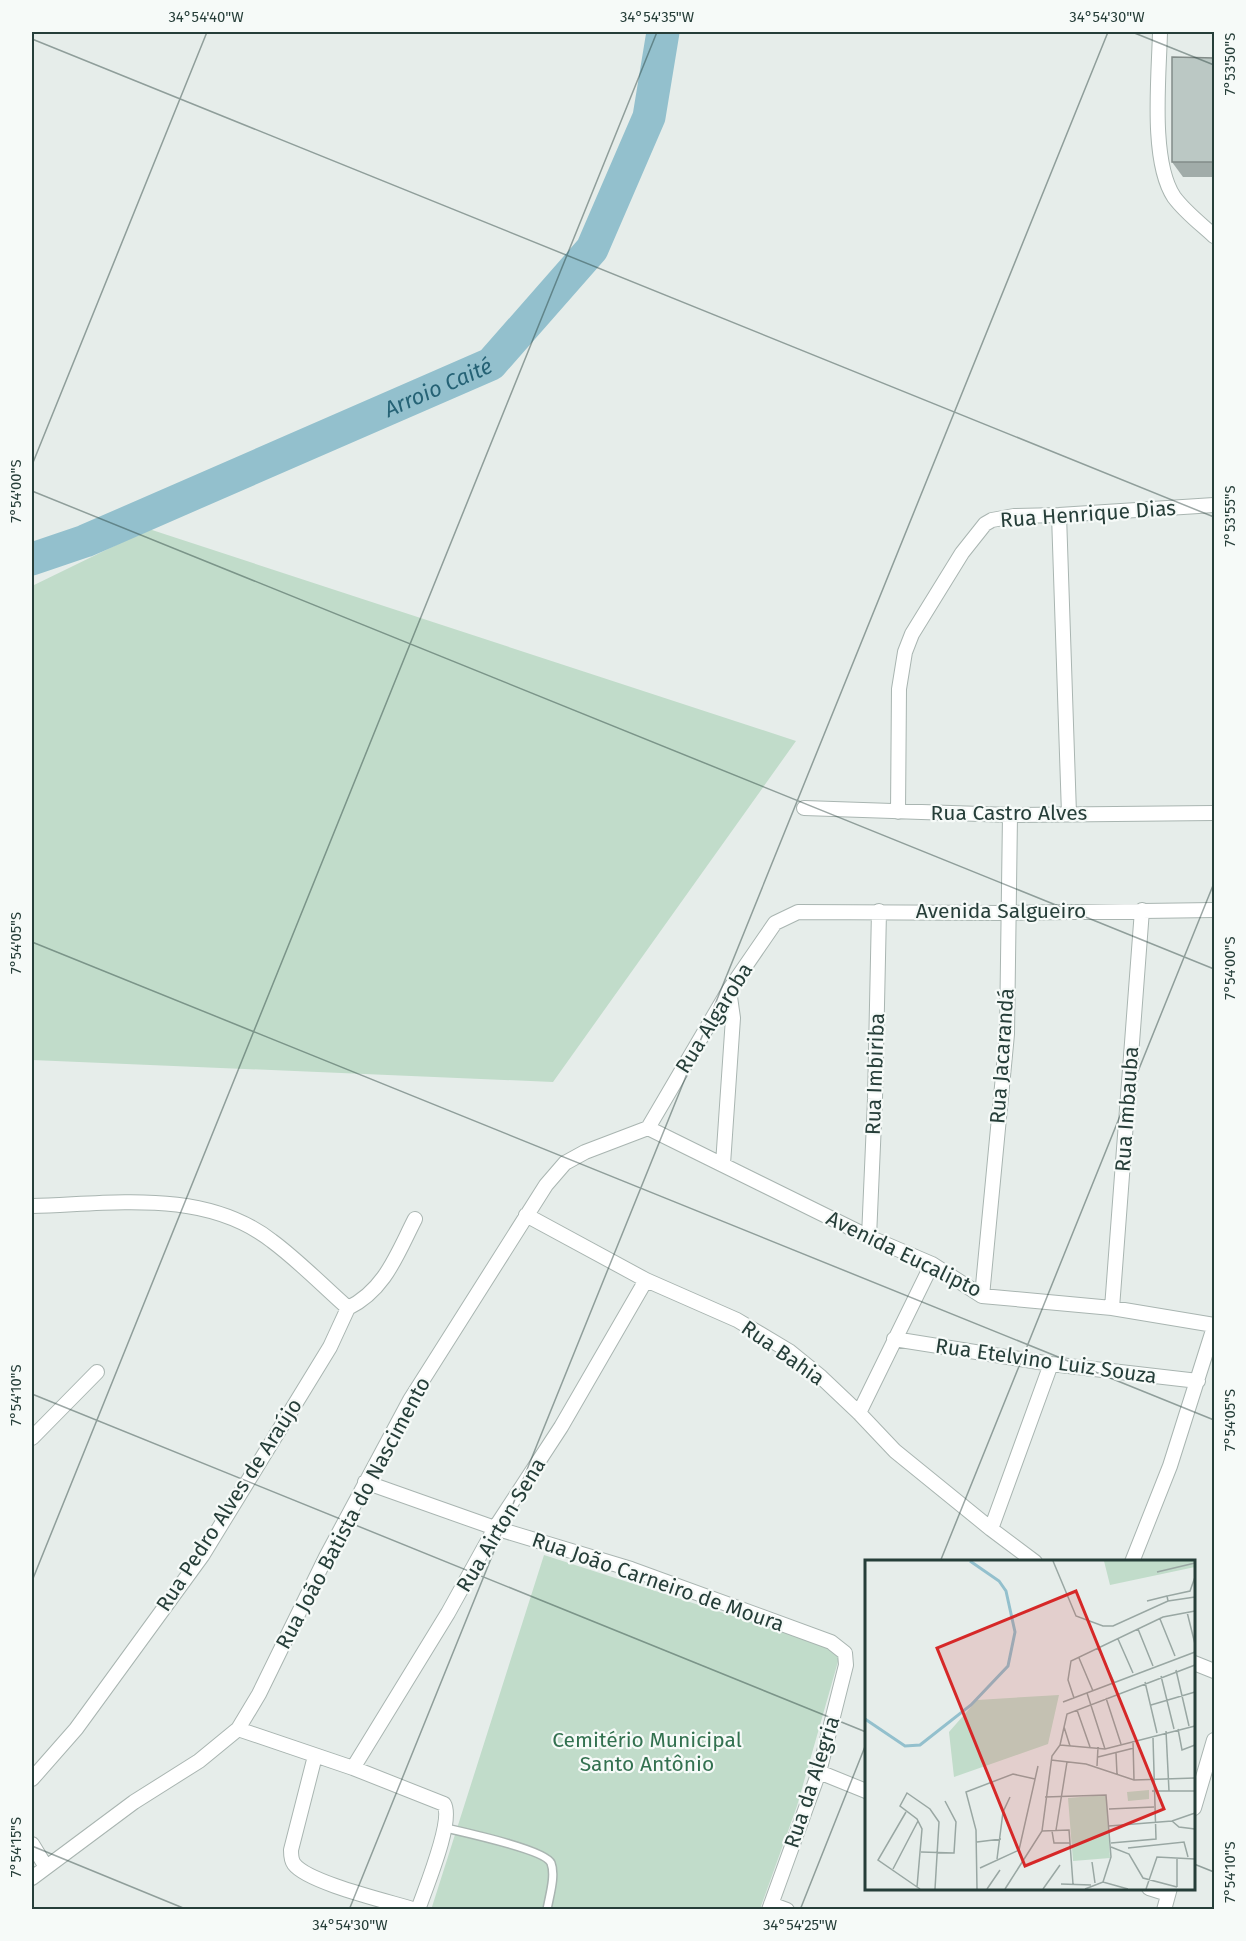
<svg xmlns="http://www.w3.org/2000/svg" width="1246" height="1941" font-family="'Fira Sans',sans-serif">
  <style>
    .green { fill: #c1dcca }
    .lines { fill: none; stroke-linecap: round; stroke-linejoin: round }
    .river { stroke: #93c0cd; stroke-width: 33 }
    .service-casing { stroke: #a9b5b1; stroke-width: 10 }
    .minor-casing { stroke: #a9b5b1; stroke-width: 16 }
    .service { stroke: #fff; stroke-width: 7 }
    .minor { stroke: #fff; stroke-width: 14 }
    .wall { fill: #a1aca9 }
    .building { fill: #bbc8c4; stroke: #838c89; stroke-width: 1.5 }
    .ticks { fill: none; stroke: #263e39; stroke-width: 1.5; stroke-opacity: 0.45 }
    .labels { text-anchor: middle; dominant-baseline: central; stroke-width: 4.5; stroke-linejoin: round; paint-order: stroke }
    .street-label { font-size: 21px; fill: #263e39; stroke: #f6faf8 }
    .park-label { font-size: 21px; fill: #337150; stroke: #f6faf8 }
    .water-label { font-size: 22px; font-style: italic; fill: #256275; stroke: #f6faf8 }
    .inset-river { fill: none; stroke: #93c0cd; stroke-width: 3 }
    .inset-road { fill: none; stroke: #99a7a3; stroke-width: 1.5 }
    .view { fill: #d62828; fill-opacity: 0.15; stroke: #d62828; stroke-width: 3 }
    .inset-edge { fill: none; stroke: #263e39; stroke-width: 3 }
    .neatline { fill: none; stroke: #263e39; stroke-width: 2 }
    .ticks-label { font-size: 15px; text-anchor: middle; fill: #263e39 }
  </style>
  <rect width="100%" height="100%" fill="#e6edea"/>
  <path class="green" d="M149,529L796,741L553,1082L32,1060V586Z
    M544,1555L841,1651L797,1806L760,1909L431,1910Z"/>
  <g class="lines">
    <path class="river" id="s1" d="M32,559L85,541L491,364L592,249L649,117L663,32"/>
    <defs>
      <path id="service" d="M446,1828C463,1832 546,1850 551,1863C556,1876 549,1897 547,1910"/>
      <path id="minor" d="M1160,32C1159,76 1150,161 1174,197C1185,212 1201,224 1214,236
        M1059,515L1069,814
        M804,808L1010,815L1214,813
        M898,812L899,689L905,652L912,634L962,553L985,524L992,520L1014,516L1059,515L1214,505
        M648,1128L729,990L764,939L775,923L798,912L1007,913L1214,910
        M648,1128L869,1237L932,1264L982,1296L1112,1308L1214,1325
        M723,1164L733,1018L729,990
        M32,1206C112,1204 204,1188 272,1241C299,1261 323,1286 348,1308
        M526,1215L646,1280L737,1320L789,1351L821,1377L859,1413L895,1451L991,1529L1035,1562
        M869,1237L875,1099L879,911
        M982,1296L1007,1034L1010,815
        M348,1308C385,1290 397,1254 415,1219
        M1112,1308L1142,910
        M894,1339L1051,1364L1198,1381
        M859,1413L932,1264
        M32,1438L97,1372
        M365,1482L495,1528L631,1569L831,1642L845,1653L846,1665L819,1772L769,1910
        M991,1529L1051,1364
        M1132,1562L1170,1466L1214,1327
        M1194,1663L1214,1671
        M238,1729L353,1768L444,1804C454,1821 425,1889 418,1910
        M315,1756L291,1850C291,1855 291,1860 294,1864C308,1883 391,1902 416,1910
        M353,1768L448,1613L495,1528L561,1427L646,1280
        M819,1772L866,1791
        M32,1779L76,1729L202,1556L330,1347L348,1308
        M1194,1808L1214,1740
        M32,1844L46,1867
        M32,1878L134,1802L199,1761L238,1729L259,1694L326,1557L410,1400L546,1185L565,1163L585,1152L648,1128
        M1149,1888L1168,1894
        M771,1904L787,1910
        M1164,1910L1170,1888"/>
    </defs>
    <use href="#service" class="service-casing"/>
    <use href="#minor" class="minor-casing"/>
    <use href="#service" class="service"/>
    <use href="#minor" class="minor"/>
  </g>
  <path class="wall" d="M1215,58V177H1183L1172,162Z"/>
  <path class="building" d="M1172,57L1215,58V162H1172Z"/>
  <path class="ticks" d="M1132,32L1214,65M32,39L1214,517M32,465L207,32M32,491L1214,969M32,942L1214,1420M32,1394L866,1732M940,1562L1214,883M32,1581L657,32M32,1846L188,1910M1194,1864L1214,1872M349,1910L1108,32M800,1910L866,1744"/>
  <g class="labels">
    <g class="street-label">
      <text transform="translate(1088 514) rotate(-4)">Rua Henrique Dias</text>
      <text x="1009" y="813">Rua Castro Alves</text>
      <text x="1001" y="911">Avenida Salgueiro</text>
      <text transform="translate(714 1018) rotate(-58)">Rua Algaroba</text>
      <text transform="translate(1002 1056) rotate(-86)">Rua Jacarandá</text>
      <text transform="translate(875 1074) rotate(-88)">Rua Imbiriba</text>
      <text transform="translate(1127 1109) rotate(-86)">Rua Imbauba</text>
      <text transform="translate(904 1254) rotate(26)">Avenida Eucalipto</text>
      <text transform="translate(783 1353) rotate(35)">Rua Bahia</text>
      <text transform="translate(1046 1361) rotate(8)">Rua Etelvino Luiz Souza</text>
      <text transform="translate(229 1505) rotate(-57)">Rua Pedro Alves de Araújo</text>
      <text transform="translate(353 1513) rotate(-62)">Rua João Batista do Nascimento</text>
      <text transform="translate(501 1525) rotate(-59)">Rua Airton Sena</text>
      <text transform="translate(658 1582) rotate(19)">Rua João Carneiro de Moura</text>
      <text transform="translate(812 1782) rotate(-72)">Rua da Alegria</text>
    </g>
    <g class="park-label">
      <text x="647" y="1740">Cemitério Municipal<tspan x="647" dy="24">Santo Antônio</tspan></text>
    </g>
    <g class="water-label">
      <text stroke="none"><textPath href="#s1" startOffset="441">Arroio Caité</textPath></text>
    </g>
  </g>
  <g transform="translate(865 1560)">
    <rect width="330" height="330" fill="#e6edea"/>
    <path d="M239,1H330V7L245,25ZM194,135L183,184L89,217L84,172L112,140ZM284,230V239L263,241L262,232ZM241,235L245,298L208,301L203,238Z" fill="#c1dcca"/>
    <path class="inset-river" d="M0,159L40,186L55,185L106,145L143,106L150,72L141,31L134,21L105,1"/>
    <path class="inset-road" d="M188,1L211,56L238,66H248L303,41L330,37M292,12L330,3M282,41L302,36M303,41L302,36L325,31L330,17M322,52L330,84M295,59L310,96M273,69L288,106M253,79L268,113M233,88L249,122M214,98L228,131M311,110L324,166M296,116L309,169M280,122L292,173M222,133L240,189M209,138L203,120L206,101L298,57L330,51M241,138L256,184M198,142L330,92M286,145L330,132M212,150L225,187M199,167L205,186M313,169L317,190L330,185M301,171L304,231M268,181L269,220M195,185L202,154L330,105M195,185L240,189L330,166M251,193L252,214M233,197L269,188M186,200L221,204L269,220L330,218M232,206L233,187M287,231H330M180,237L241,235L246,297L238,322M244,249L289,247M41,252L13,300L55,329M307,261L314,267L330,269M244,266L307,261L330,253M191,270L202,202M177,271L204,270L208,324M187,271L189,283H205M112,282L136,279M246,283L291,279L288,178M246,287L264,294L278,318L312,327M263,288L319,282L323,297M56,292L89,293L91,262L80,241M312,298V327M132,299L138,252L145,237M227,302L230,323M115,308L154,290L173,206M28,309L53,261M196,324L226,325M52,327L57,269L52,259L35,246L42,233L65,249L74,262L70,329M112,329L111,270L101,232L148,214L170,219M122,329L135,310M140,329L177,271L187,196L195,185M178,329L195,305M220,329L238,322L263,329M281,329L292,297L330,299"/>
    <path class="view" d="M211,31L299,249L160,306L72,88Z"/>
    <rect width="330" height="330" class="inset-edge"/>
  </g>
  <rect width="1246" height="1941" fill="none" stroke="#f6faf8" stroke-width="66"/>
  <rect x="33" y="33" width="1180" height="1875" class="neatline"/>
  <g class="ticks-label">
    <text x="206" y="22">34°54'40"W</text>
    <text x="657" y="22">34°54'35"W</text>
    <text x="1107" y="22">34°54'30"W</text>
    <text transform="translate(1230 64) rotate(-90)" y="5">7°53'50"S</text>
    <text transform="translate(16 491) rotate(-90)" y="5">7°54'00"S</text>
    <text transform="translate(1230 516) rotate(-90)" y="5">7°53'55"S</text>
    <text transform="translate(16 943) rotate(-90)" y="5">7°54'05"S</text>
    <text transform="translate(1230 968) rotate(-90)" y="5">7°54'00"S</text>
    <text transform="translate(16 1395) rotate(-90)" y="5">7°54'10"S</text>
    <text transform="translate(1230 1420) rotate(-90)" y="5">7°54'05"S</text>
    <text transform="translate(16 1847) rotate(-90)" y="5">7°54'15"S</text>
    <text transform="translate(1230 1872) rotate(-90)" y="5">7°54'10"S</text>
    <text x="350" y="1930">34°54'30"W</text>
    <text x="800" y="1930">34°54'25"W</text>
  </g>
</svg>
